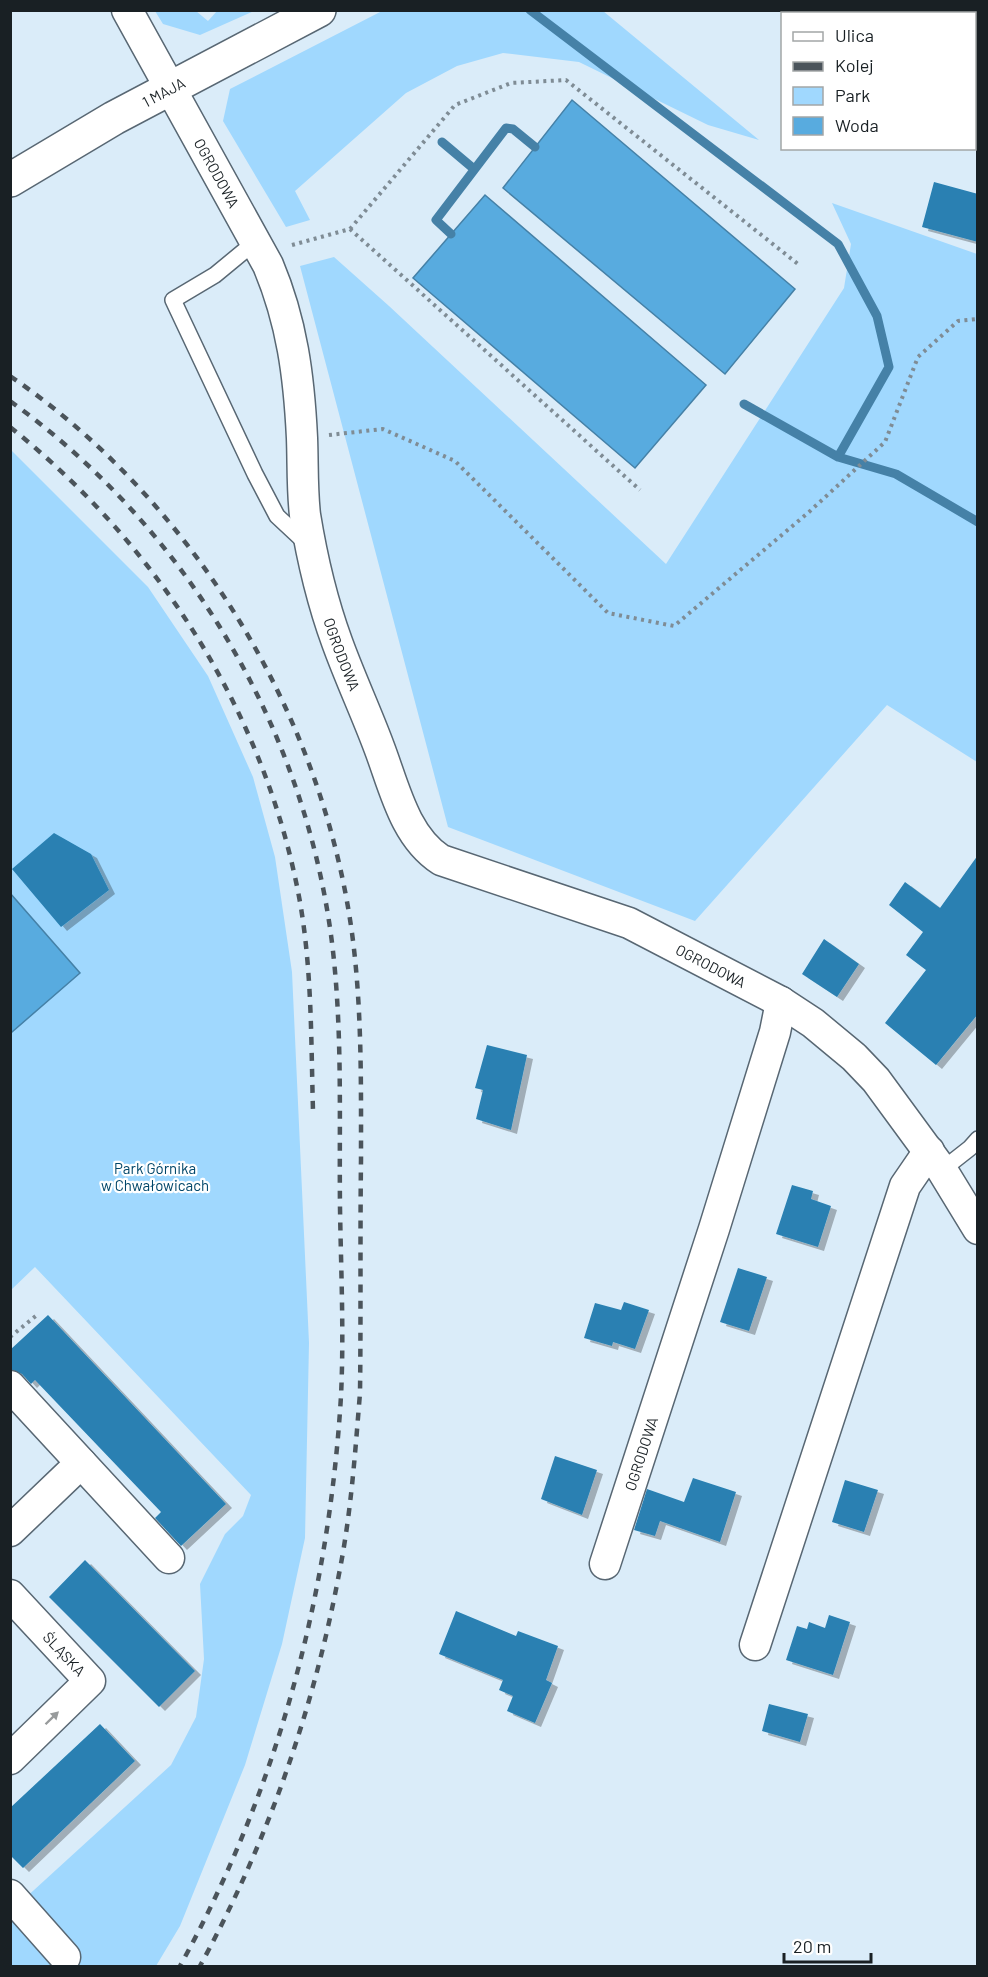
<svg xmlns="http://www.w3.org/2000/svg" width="988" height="1977" font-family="Barlow,sans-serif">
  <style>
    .green { fill: #a0d8fe }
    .water { fill: #58abdf; stroke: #4581a7; stroke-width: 1.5 }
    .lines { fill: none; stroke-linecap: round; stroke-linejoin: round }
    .stream { stroke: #4581a7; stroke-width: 9 }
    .building { fill: #2980b2; filter: url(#shadow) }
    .lane-casing { stroke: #586773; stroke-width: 18 }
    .street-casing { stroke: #586773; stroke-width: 33 }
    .secondary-casing { stroke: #586773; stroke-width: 36 }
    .path { stroke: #7f8c95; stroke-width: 4; stroke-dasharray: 3 4.5; stroke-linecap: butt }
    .lane { stroke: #fff; stroke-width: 15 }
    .street { stroke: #fff; stroke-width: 30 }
    .secondary { stroke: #fff; stroke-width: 33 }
    .rail { stroke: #4b545b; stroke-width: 4.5; stroke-dasharray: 8 8; stroke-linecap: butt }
    .oneway { fill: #989b9c }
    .labels { text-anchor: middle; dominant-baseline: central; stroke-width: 4.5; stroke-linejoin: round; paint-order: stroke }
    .street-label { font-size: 15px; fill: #192024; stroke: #fff }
    .park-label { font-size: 15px; fill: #004669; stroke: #fff }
  </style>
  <defs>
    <filter id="shadow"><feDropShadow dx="6" dy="4" stdDeviation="0" flood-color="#0004"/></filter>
  </defs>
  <rect width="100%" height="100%" fill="#daecf9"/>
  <path class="green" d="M155,11H196L208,21L217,11H254L200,35L163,24Z
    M603,11L759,140L708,125L579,62L503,53L457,66L406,93L295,191L310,220L286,227L223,121L230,89L382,11Z
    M832,203L977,254V762L887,705L695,921L448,827L300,266L334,257L389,306L666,564L844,288L851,244Z
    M11,450L148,587L208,676L253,777L275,857L292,972L309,1343L305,1538L282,1644L245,1765L180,1926L156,1966H11V1911L171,1765L196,1717L204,1659L200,1584L225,1534L243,1516L251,1495L35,1267L11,1290Z"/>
  <path class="water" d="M572,100L795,289L725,374L503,188Z
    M485,195L706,385L635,468L413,278Z
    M10,893L80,973L12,1032L10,1030Z"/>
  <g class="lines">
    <path class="stream" d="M530,10L838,244L877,316L889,367L838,457
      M442,142L474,169
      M451,234L436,220L506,128L513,129L535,147
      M744,404L838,457L896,474L978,522"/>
  </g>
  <path class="building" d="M934,182L978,194V242L922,227Z
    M54,833L91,854L109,890L61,927L12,869Z
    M978,855V1014L936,1065L885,1023L926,970L906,955L923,932L889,905L905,882L940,908Z
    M824,939L859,964L837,997L802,974Z
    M487,1045L527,1055L511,1130L476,1119L483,1090L475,1088Z
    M792,1185L813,1191L811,1199L831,1206L818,1247L776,1234Z
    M738,1268L767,1277L749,1331L720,1322Z
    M624,1302L649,1310L635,1349L613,1342L612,1346L584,1338L595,1303L621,1310Z
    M48,1315L226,1504L181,1546L155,1518L161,1512L35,1380L31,1384L22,1374L10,1369V1350Z
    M555,1456L597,1470L582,1515L541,1499Z
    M693,1478L736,1492L720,1542L660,1521L655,1536L634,1530L647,1489L684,1502Z
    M845,1480L878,1490L864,1532L832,1522Z
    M85,1560L195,1671L159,1707L49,1597Z
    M456,1611L516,1636L518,1631L558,1646L546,1680L552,1683L535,1723L507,1711L513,1696L499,1690L503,1680L439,1654Z
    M829,1615L850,1622L833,1675L786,1660L797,1626L807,1629L809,1622L825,1628Z
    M769,1704L808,1714L800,1742L762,1731Z
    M100,1724L135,1761L23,1868L10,1855V1808Z"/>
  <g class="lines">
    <defs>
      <path id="lane" d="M255,242L215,275L173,300L255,474L277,516L307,544
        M942,1170L970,1148L978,1139"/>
      <g id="street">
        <path id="s1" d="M127,10L268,265C292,322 299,376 302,438C303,463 302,489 305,515C312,558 322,601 337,642C350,678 366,712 379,747C394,786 404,836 441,860L629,923L781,1002L813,1023L854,1057L876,1080L942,1170L978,1229"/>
        <path d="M10,1386L169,1558"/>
        <path d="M10,1531L81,1463"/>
        <path id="s2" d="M605,1564L714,1229L775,1032L781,1002"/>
        <path id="s3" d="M10,1595L90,1681L10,1759"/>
        <path d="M755,1645L905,1186L929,1151"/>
        <path d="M10,1895L65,1957"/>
      </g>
      <g id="secondary">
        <path id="s4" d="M10,180L114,118L319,10"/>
      </g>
    </defs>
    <use href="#lane" class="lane-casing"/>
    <use href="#street" class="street-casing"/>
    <use href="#secondary" class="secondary-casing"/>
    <path class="path" d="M350,229L455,105L511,83L566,80L798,264
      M292,245L350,229L640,490
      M329,435L383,429L455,461L608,613L674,626L809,512L885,442L918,357L958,321L978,319
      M10,1337L37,1315"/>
    <use href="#lane" class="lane"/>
    <use href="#street" class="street"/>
    <use href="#secondary" class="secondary"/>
    <path class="rail" d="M10,376C193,501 322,714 352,933C362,1008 361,1084 361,1160C360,1238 361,1316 360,1393C355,1454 351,1514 339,1574C313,1712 267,1843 200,1966
      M10,401C184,526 302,723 331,935C343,1025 339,1118 340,1208C341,1271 344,1334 341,1396C329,1596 277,1791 180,1966
      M10,427C158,545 266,714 300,902C312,971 311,1041 313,1111"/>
  </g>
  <defs><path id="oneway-solid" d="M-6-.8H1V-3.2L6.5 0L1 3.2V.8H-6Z" transform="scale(1.5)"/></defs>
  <use class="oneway" href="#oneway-solid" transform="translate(52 1718) rotate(-44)"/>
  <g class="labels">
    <g class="street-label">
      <text stroke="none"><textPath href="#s4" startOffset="177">1 MAJA</textPath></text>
      <text stroke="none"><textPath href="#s1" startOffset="186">OGRODOWA</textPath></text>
      <text stroke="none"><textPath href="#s1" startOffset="690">OGRODOWA</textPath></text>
      <text stroke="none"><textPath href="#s1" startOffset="1212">OGRODOWA</textPath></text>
      <text stroke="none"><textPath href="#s2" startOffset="116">OGRODOWA</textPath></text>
      <text stroke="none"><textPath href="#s3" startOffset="80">ŚLĄSKA</textPath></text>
    </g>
    <g class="park-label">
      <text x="155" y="1168">Park Górnika<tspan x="155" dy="17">w Chwałowicach</tspan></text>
    </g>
  </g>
  <rect width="988" height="1977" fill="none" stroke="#192024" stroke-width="24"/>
  <rect x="781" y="12" width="195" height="138" fill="#ffffff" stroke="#a3a6a7" stroke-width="1.5"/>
  <rect x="793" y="32" width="30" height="9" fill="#ffffff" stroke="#a3a6a7" stroke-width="1.5"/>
  <text x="835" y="42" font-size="18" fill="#192024">Ulica</text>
  <rect x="793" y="62" width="30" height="9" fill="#4b545b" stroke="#a3a6a7" stroke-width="1.5"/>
  <text x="835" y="72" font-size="18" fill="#192024">Kolej</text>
  <rect x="793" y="87" width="30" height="18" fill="#a0d8fe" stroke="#a3a6a7" stroke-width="1.5"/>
  <text x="835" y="102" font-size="18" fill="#192024">Park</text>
  <rect x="793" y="117" width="30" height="18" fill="#58abdf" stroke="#a3a6a7" stroke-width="1.5"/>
  <text x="835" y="132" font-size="18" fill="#192024">Woda</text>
  <path d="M784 1953v9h87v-9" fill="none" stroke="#192024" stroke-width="3"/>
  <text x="793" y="1953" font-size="18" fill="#192024" stroke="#ffffff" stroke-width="4.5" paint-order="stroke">20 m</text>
</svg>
